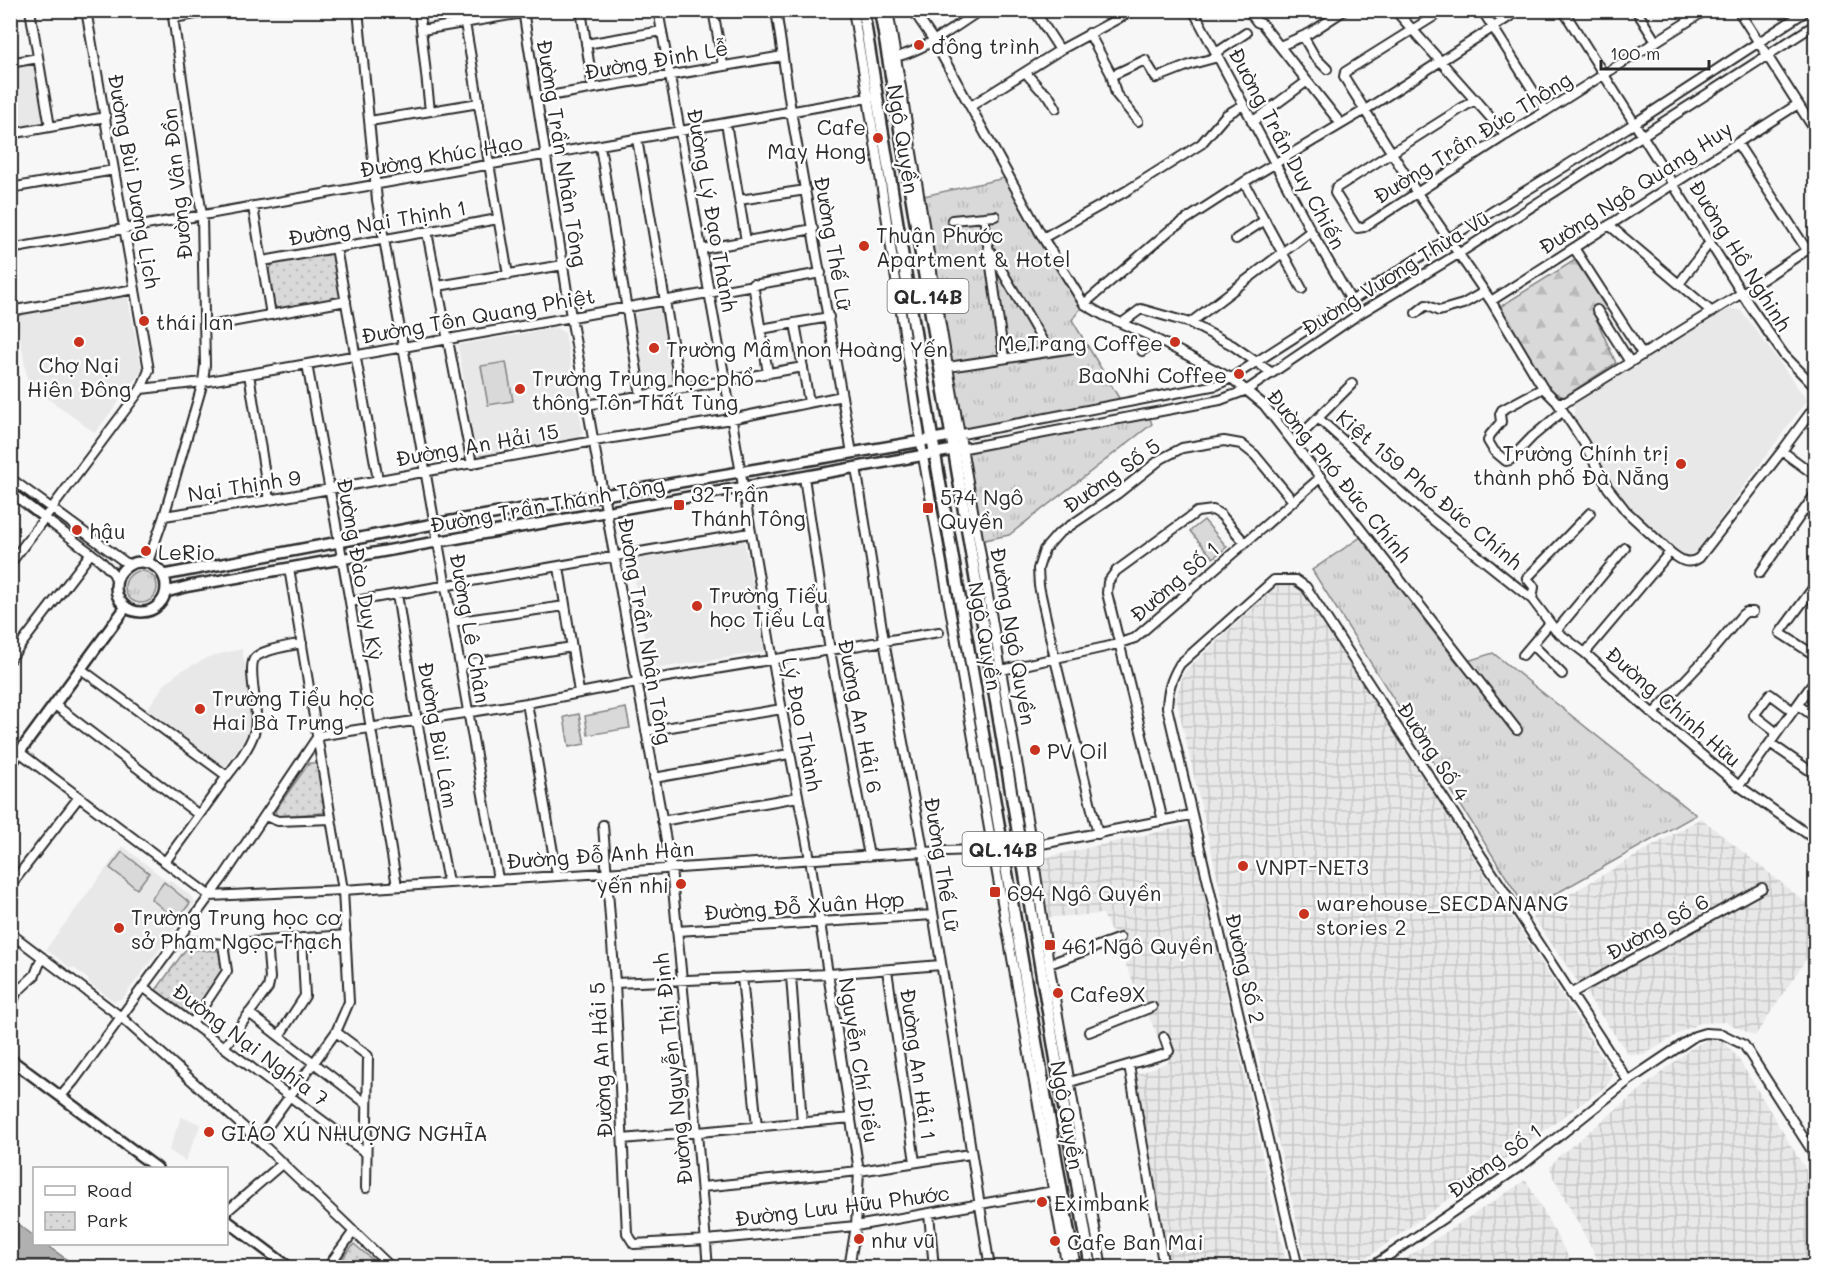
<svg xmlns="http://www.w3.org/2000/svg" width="1826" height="1278" font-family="Mali,sans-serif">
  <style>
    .built { fill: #e8e8e8 }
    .industrial { fill: url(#industrial-grid) }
    .grass { fill: url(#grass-tufts); stroke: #828282; stroke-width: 1.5 }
    .forest { fill: url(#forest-firs); stroke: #828282; stroke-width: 1.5 }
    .park { fill: url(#park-dots); stroke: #828282; stroke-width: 1.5 }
    .pitch { fill: #d9d9d9; stroke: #828282; stroke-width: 1.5 }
    .water { fill: #b0b0b0; stroke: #7b7b7b; stroke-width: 1.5 }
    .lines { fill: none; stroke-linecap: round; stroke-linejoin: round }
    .minor-casing { stroke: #2b2b2b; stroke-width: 12 }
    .major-casing { stroke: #2b2b2b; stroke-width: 14 }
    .highway-casing { stroke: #2b2b2b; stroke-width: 15 }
    .minor { stroke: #fff; stroke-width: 8 }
    .major { stroke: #fff; stroke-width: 9 }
    .highway { stroke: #fff; stroke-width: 10 }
    .poi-dot { fill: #c8321e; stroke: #fff; stroke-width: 2 }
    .labels { text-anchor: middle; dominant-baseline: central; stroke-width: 5; stroke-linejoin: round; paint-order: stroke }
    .shield { fill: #fff; stroke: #6b6b6b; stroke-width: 1.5 }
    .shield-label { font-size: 20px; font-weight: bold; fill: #2b2b2b }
    .poi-label { font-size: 21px; fill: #2b2b2b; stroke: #fff; text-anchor: start }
    .street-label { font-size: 21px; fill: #2b2b2b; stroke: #fff }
  </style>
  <defs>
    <pattern id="industrial-grid" width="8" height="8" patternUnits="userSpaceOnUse" patternTransform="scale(1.5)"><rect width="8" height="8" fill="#e8e8e8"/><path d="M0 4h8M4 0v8" fill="none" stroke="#c7c7c7"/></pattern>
    <pattern id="grass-tufts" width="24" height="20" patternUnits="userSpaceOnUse" patternTransform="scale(1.5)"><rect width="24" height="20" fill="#d9d9d9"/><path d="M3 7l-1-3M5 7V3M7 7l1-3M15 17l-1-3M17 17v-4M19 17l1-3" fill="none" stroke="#bababa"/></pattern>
    <pattern id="forest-firs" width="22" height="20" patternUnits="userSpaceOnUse" patternTransform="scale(1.5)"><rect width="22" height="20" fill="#d9d9d9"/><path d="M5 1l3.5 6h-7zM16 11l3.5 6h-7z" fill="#bababa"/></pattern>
    <pattern id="park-dots" width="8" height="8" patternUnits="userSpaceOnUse" patternTransform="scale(1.5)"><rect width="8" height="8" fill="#d9d9d9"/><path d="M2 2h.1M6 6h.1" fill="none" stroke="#bababa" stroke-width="1.8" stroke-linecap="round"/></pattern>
  </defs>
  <rect width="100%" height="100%" fill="#f7f7f7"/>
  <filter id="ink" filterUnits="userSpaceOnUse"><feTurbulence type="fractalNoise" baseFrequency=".0167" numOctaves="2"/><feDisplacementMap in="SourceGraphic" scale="12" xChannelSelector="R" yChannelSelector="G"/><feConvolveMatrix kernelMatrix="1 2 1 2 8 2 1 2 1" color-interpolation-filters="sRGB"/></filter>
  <g filter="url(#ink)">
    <path class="built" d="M29,64L35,67L44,117L40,123L11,127V67Z
      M127,293L142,371L95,433L28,384L16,313Z
      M1728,308L1742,311L1807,400L1693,556L1681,557L1629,509L1574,418V404Z
      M660,309L663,310L674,379L672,384L649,389L645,386L634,317L637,313Z
      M556,328L565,333L583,432L574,441L477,460L458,345Z
      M744,540L765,652L653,669L648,661L632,560Z
      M242,649L253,707L252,718L244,740L227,765L221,767L146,711L164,685L179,672L211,656Z
      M123,846L167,881L170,880L192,897L195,902L123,998L114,1001L89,983L88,979L74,968H70L46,949Z
      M181,1117L201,1124L185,1161L169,1150Z"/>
    <path class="industrial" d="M1280,583L1299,585L1612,1073L1611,1080L1605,1087L1354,1267H1307L1176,698L1184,672Z
      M1701,818L1815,910V946L1755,1036L1726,1022L1700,1023L1681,1032L1644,1055L1628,1054L1532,916Z
      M1189,825L1287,1267H1161L1124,1079L1169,1062L1103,914L1039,918L1030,861Z
      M1708,1039L1724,1042L1738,1058L1815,1185V1267H1602L1553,1177L1550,1167L1558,1157L1689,1050Z
      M1526,1180L1574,1267H1392Z"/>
    <path class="grass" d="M1009,177L1084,304L1072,320L1122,403L960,434L919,197Z
      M1148,413L1152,424L1009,535L979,541L963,448Z
      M1361,537L1458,664L1493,653L1696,815L1527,910L1312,570Z
      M125 587a16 16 0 1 1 32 0a16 16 0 1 1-32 0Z"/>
    <path class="forest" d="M1575,260L1607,309L1594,314L1616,363L1564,397L1551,392L1498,308Z"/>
    <path class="park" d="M333,254L341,293L340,298L281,311L272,303L267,272L274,263Z
      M309,763H319L326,808L323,813L277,816L275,811Z
      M186,949L221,951L224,969L222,975L192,1017L156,990Z
      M354,1244L381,1267H335Z"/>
    <path class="pitch" d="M506,362L513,401L488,405L481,366Z
      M1204,520L1227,547L1213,558L1190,531Z
      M626,708L630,728L588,735L585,716Z
      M579,714L585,744L569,747L564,717Z
      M122,852L149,873L137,889L110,868Z
      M164,882L190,903L177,920L151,899Z"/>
    <path class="water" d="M10,1218L34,1236V1244H45L77,1267H11Z"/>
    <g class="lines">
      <defs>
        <path id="minor" d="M30,10L50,127
          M358,10L377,200L498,879
          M419,10L430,111
          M523,10L571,317L671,868L697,1133L708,1268
          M581,10L593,88
          M658,10L725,380L775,673L810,859L859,1171L856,1226L849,1268
          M713,10L723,65
          M776,10L791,111L852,453
          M853,10L868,98L924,462L1067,1268
          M888,10L948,367L1032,847L1049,964L1102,1268
          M913,10L934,41L1043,238L1084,304L1103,315L1148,335L1231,378L1264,405L1517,730
          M1034,10L1060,50
          M1193,10L1311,231L1359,314
          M1248,10L1257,22L1262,24L1341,124
          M1395,10L1506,135
          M1444,10L1345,72L1344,77L1417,193L1491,301L1543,388L1557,402H1566L1742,293L1816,244
          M1482,10L1546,111
          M1563,10L1748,303L1784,355L1816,388
          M1636,10L1656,42
          M1738,10L1816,132
          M174,18L216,10
          M465,23L508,275
          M422,30L523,13
          M1089,33L1111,74L1113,75L1145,60L1156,78L1192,64L1218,57
          M1303,36L1315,57L1327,69
          M586,44L662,31
          M1280,46L1310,33L1345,10
          M1216,53L1246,33
          M896,57C927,49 954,27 981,10
          M10,63L38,58
          M1025,72L1040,89L1049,96L1056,108
          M1111,74L1116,94L1138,121
          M537,98L783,56
          M1476,99L1336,188L1335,193L1357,228L1364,227L1506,135L1546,111L1706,10
          M971,106L1060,50L1134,10
          M370,121L479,103
          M1252,122L1306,82
          M726,123L746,241
          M10,134L106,117
          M637,139L680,388
          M1737,143L1807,250
          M600,146L641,395
          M1244,182L1302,289
          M10,188L114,170
          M739,200L806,190
          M253,207L271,315
          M984,217L1004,358
          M952,220L995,216
          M1609,225L1712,312
          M427,232L472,464
          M1043,238L1128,190L1201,144L1226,115L1243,105
          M1236,239L1265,220
          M336,248L378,480
          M1574,248L1643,355
          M10,249L873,97
          M702,249L813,229
          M991,252L1049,352
          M263,261L498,219
          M753,284L768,373
          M1679,284L1710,242
          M438,286L563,265
          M1491,301L1798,104
          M1084,304L1170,230L1244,182L1365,110L1520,10
          M1597,310L1630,362
          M10,311L135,289
          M1416,313L1426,305L1439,311L1463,304L1484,292
          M795,323L809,402
          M1122,323L1141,309L1190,323L1232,345L1272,373
          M1190,323L1311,231
          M204,327L346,301
          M761,329L829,317
          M1142,351L1157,340
          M307,364L350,602L397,886
          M948,367L1081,347
          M249,374L269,500
          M1543,388L1502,410L1500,414L1501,422L1490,435L1488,441L1494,451L1506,461L1510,460L1532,437L1563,411
          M141,389L203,382L296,366L821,273
          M1557,402L1584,443L1608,488L1626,511L1670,552
          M587,405L803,367
          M1318,418L1423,512L1532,599L1556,631L1585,653L1653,714L1739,786L1816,840
          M957,435L1217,385L1231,378L1448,239L1635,123L1808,10
          M1294,442L1352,384
          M960,449L1220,400L1247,390L1359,314L1458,254L1816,24
          M1782,451L1816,476
          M856,467L884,641L921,838L990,1268
          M804,477L830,651L869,856
          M10,478L129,565
          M10,492L100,560L113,573L117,581
          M164,516L269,500L594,441L731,419L842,396
          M148,562L164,516L203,382L205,365L202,216L172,10
          M10,564L141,389L149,370L86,10
          M559,567L579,692
          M1760,573L1816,493
          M1816,584L1780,633L1816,656
          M397,594L417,721L448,882
          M1532,599L1534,587L1527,578L1590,513
          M350,602L750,533
          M452,622L565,606
          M1556,631L1625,548
          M1533,645L1562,674
          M1585,653L1670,552C1679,559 1687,566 1699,558L1782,451L1816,405
          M1523,655L1550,623
          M10,659L91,553
          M460,665L572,647
          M81,669L227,776
          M997,671L1110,646L1135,638L1321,477
          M527,703L557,875
          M55,705L199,815
          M1798,705L1816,718
          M1653,714L1706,658L1742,615L1746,612H1753
          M646,731L782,709
          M1777,733L1754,715L1770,694L1793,711
          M318,736L527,703L637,682L939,632
          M1770,743L1816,775
          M10,745L210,896L343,890L923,852L1021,848L1191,815
          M654,778L789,754
          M1739,786L1816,679
          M265,816L278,821L331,819
          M662,821L798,797
          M1163,821L1107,593L1108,582L1116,571L1197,512L1213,510L1221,515L1245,543
          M603,825L615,983L627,1233L634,1244L706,1240L856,1226L1054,1191
          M1098,834L1055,659L1039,586L1038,569L1044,550L1058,534L1117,494L1161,459L1182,448L1224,441L1241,444L1255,455L1293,501
          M165,862C184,836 203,810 222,783C233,768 248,751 254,733C261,713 247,671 254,659C261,649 291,646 302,643
          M10,886L79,797
          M677,931L933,915
          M10,933L121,1017L258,1140L392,1268
          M178,940L223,944L346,935
          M1049,964L1120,938
          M887,970L915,1162
          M791,976L802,1123
          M742,977L757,1127
          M615,983L829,974L941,965
          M143,987L366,1153
          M1570,994L1762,888
          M10,998L14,999L16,993L35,975L42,957
          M249,1013L367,1104
          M193,1022L227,971L223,944
          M336,1032L368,1056L366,1188
          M1089,1032L1152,1007
          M279,1036L305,996L302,938
          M225,1046L268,988L270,978L267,941
          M1129,1065L1164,1268
          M1070,1082L1165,1054L1169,1051L1164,1037
          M61,1096L74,1081L222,879L318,736
          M623,1139L851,1118
          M258,1140L336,1032L349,1002L343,890L289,568
          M702,1187L859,1171L970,1154
          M226,1212L283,1163
          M929,1214L934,1268
          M327,1268L354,1231
          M1298,1268L1167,707C1168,690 1171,679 1180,664L1274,580H1296L1306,587L1628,1081
          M1370,1268L1525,1163L1628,1081L1695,1036L1705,1033L1722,1034L1744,1045L1816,1157"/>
        <path id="major" d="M116 587a25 25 0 1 1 50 0a25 25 0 1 1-50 0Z
          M164,575L434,524L951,436
          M166,592L189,586L953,450
          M10,765L126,607
          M10,1059L157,1168
          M226,1220L290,1268"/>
        <path id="highway" d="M863,10L931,431L1075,1268
          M880,10L1091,1268"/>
      </defs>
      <use href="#minor" class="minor-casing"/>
      <use href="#major" class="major-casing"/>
      <use href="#highway" class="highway-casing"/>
      <use href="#minor" class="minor"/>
      <use href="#major" class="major"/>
      <use href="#highway" class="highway"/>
    </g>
  </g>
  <g class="poi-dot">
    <circle cx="919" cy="45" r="6"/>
    <circle cx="878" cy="138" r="6"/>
    <circle cx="864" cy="246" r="6"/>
    <circle cx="144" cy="321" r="6"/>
    <circle cx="79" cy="342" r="6"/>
    <circle cx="1175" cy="342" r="6"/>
    <circle cx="654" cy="348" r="6"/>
    <circle cx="1239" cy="374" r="6"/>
    <circle cx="520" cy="389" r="6"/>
    <circle cx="1681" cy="464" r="6"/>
    <rect x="673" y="499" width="12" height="12" rx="3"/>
    <rect x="922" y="502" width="12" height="12" rx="3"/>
    <circle cx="77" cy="530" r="6"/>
    <circle cx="146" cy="551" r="6"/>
    <circle cx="697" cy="606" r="6"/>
    <circle cx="200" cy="709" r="6"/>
    <circle cx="1035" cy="750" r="6"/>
    <circle cx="1243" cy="866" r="6"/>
    <circle cx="681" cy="884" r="6"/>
    <rect x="989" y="886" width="12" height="12" rx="3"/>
    <circle cx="1304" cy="914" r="6"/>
    <circle cx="119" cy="928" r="6"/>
    <rect x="1044" y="939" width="12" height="12" rx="3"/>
    <circle cx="1058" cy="993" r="6"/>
    <circle cx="209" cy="1132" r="6"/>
    <circle cx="1042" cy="1202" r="6"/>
    <circle cx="859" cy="1239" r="6"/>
    <circle cx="1055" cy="1241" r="6"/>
  </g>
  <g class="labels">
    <g class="shield">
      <rect x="887.5" y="279" width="81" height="34" rx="4.5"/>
      <rect x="962.5" y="832" width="81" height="34" rx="4.5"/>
    </g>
    <g class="shield-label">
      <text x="928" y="296">QL.14B</text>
      <text x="1003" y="849">QL.14B</text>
    </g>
    <g class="poi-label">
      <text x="931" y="45">đông trình</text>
      <text x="866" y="126" text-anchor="end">Cafe<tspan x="866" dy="24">May Hong</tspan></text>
      <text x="876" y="234">Thuận Phước<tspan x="876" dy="24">Apartment &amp; Hotel</tspan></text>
      <text x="156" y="321">thái lan</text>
      <text x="1163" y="342" text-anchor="end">MeTrang Coffee</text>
      <text x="666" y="348">Trường Mầm non Hoàng Yến</text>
      <text x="79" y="364" text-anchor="middle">Chợ Nại<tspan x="79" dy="24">Hiên Đông</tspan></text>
      <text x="1227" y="374" text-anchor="end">BaoNhi Coffee</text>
      <text x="532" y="377">Trường Trung học phổ<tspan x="532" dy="24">thông Tôn Thất Tùng</tspan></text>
      <text x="1669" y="452" text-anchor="end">Trường Chính trị<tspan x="1669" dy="24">thành phố Đà Nẵng</tspan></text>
      <text x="691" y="493">32 Trần<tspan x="691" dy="24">Thánh Tông</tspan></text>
      <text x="940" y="496">574 Ngô<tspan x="940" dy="24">Quyền</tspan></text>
      <text x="89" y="530">hậu</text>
      <text x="158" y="551">LeRio</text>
      <text x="709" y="594">Trường Tiểu<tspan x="709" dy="24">học Tiểu La</tspan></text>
      <text x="212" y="697">Trường Tiểu học<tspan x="212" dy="24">Hai Bà Trưng</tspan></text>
      <text x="1047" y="750">PV Oil</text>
      <text x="1255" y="866">VNPT-NET3</text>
      <text x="669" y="884" text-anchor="end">yến nhi</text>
      <text x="1007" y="892">694 Ngô Quyền</text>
      <text x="1316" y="902">warehouse_SECDANANG<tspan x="1316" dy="24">stories 2</tspan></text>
      <text x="131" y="916">Trường Trung học cơ<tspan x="131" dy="24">sở Phạm Ngọc Thạch</tspan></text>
      <text x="1062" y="945">461 Ngô Quyền</text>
      <text x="1070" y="993">Cafe9X</text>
      <text x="221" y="1132">GIÁO XÚ NHƯỢNG NGHĨA</text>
      <text x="1054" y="1202">Eximbank</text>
      <text x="871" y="1239">như vũ</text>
      <text x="1067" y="1241">Cafe Ban Mai</text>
    </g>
    <g class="street-label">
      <text transform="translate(656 59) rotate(-10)">Đường Đinh Lễ</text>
      <text transform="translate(1472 137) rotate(-32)">Đường Trần Đức Thông</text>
      <text transform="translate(904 139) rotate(81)">Ngô Quyền</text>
      <text transform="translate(1288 148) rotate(62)">Đường Trần Duy Chiến</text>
      <text transform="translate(563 153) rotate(81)">Đường Trần Nhân Tông</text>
      <text transform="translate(441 155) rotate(-10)">Đường Khúc Hạo</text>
      <text transform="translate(135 181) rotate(80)">Đường Bùi Dương Lịch</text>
      <text transform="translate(176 184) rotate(-96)">Đường Vân Đồn</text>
      <text transform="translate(1635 187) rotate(-33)">Đường Ngô Quang Huy</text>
      <text transform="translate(713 210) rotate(80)">Đường Lý Đạo Thành</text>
      <text transform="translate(377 222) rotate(-10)">Đường Nại Thịnh 1</text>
      <text transform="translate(834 243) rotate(80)">Đường Thế Lữ</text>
      <text transform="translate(1741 255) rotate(58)">Đường Hồ Nghinh</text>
      <text transform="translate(1395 272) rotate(-32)">Đường Vương Thừa Vũ</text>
      <text transform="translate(478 315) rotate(-10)">Đường Tôn Quang Phiệt</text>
      <text transform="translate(477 444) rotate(-10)">Đường An Hải 15</text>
      <text transform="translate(1111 475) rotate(-35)">Đường Số 5</text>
      <text transform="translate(1340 475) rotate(51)">Đường Phó Đức Chính</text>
      <text transform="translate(244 485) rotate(-9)">Nại Thịnh 9</text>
      <text transform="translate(1430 489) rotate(40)">Kiệt 159 Phó Đức Chính</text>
      <text transform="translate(547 504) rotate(-10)">Đường Trần Thánh Tông</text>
      <text transform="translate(361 569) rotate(80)">Đường Đào Duy Kỳ</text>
      <text transform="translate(1174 581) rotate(-41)">Đường Số 1</text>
      <text transform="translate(471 628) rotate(80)">Đường Lê Chân</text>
      <text transform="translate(646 631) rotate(80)">Đường Trần Nhân Tông</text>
      <text transform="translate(986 636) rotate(80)">Ngô Quyền</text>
      <text transform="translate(1014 636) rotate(80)">Đường Ngô Quyền</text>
      <text transform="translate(1674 706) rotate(41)">Đường Chính Hữu</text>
      <text transform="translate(861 716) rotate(79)">Đường An Hải 6</text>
      <text transform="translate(803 724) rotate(79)">Lý Đạo Thành</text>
      <text transform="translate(439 735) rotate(80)">Đường Bùi Lâm</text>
      <text transform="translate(1434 751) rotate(57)">Đường Số 4</text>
      <text transform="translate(600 854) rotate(-4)">Đường Đỗ Anh Hàn</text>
      <text transform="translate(943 864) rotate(81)">Đường Thế Lữ</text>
      <text transform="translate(804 905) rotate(-4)">Đường Đỗ Xuân Hợp</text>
      <text transform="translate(1657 926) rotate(-29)">Đường Số 6</text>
      <text transform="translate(1246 968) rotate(77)">Đường Số 2</text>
      <text transform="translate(251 1044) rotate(37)">Đường Nại Nghĩa 7</text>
      <text transform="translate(600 1060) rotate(-93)">Đường An Hải 5</text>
      <text transform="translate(860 1060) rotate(81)">Nguyễn Chí Diểu</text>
      <text transform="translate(919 1064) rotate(82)">Đường An Hải 1</text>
      <text transform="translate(672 1069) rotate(-96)">Đường Nguyễn Thị Định</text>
      <text transform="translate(1068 1115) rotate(80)">Ngô Quyền</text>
      <text transform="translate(1494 1160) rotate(-36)">Đường Số 1</text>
      <text transform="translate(842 1205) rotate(-7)">Đường Lưu Hữu Phước</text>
    </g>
  </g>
  <rect width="1826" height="1278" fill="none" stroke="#fff" stroke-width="36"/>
  <rect x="18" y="18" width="1790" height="1242" fill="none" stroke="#2b2b2b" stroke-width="2" filter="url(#ink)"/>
  <rect x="33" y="1167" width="195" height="78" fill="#ffffff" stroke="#aaaaaa" stroke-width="1.5"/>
  <rect x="45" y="1186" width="30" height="9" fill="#ffffff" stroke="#aaaaaa" stroke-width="1.5"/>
  <text x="87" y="1197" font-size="18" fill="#2b2b2b">Road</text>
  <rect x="45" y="1212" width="30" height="18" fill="url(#park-dots)" stroke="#aaaaaa" stroke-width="1.5"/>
  <text x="87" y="1227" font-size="18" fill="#2b2b2b">Park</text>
  <path d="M1601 60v9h108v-9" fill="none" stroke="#2b2b2b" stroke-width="3"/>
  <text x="1610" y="60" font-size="18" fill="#2b2b2b" stroke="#ffffff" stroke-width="4.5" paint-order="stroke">100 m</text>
</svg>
